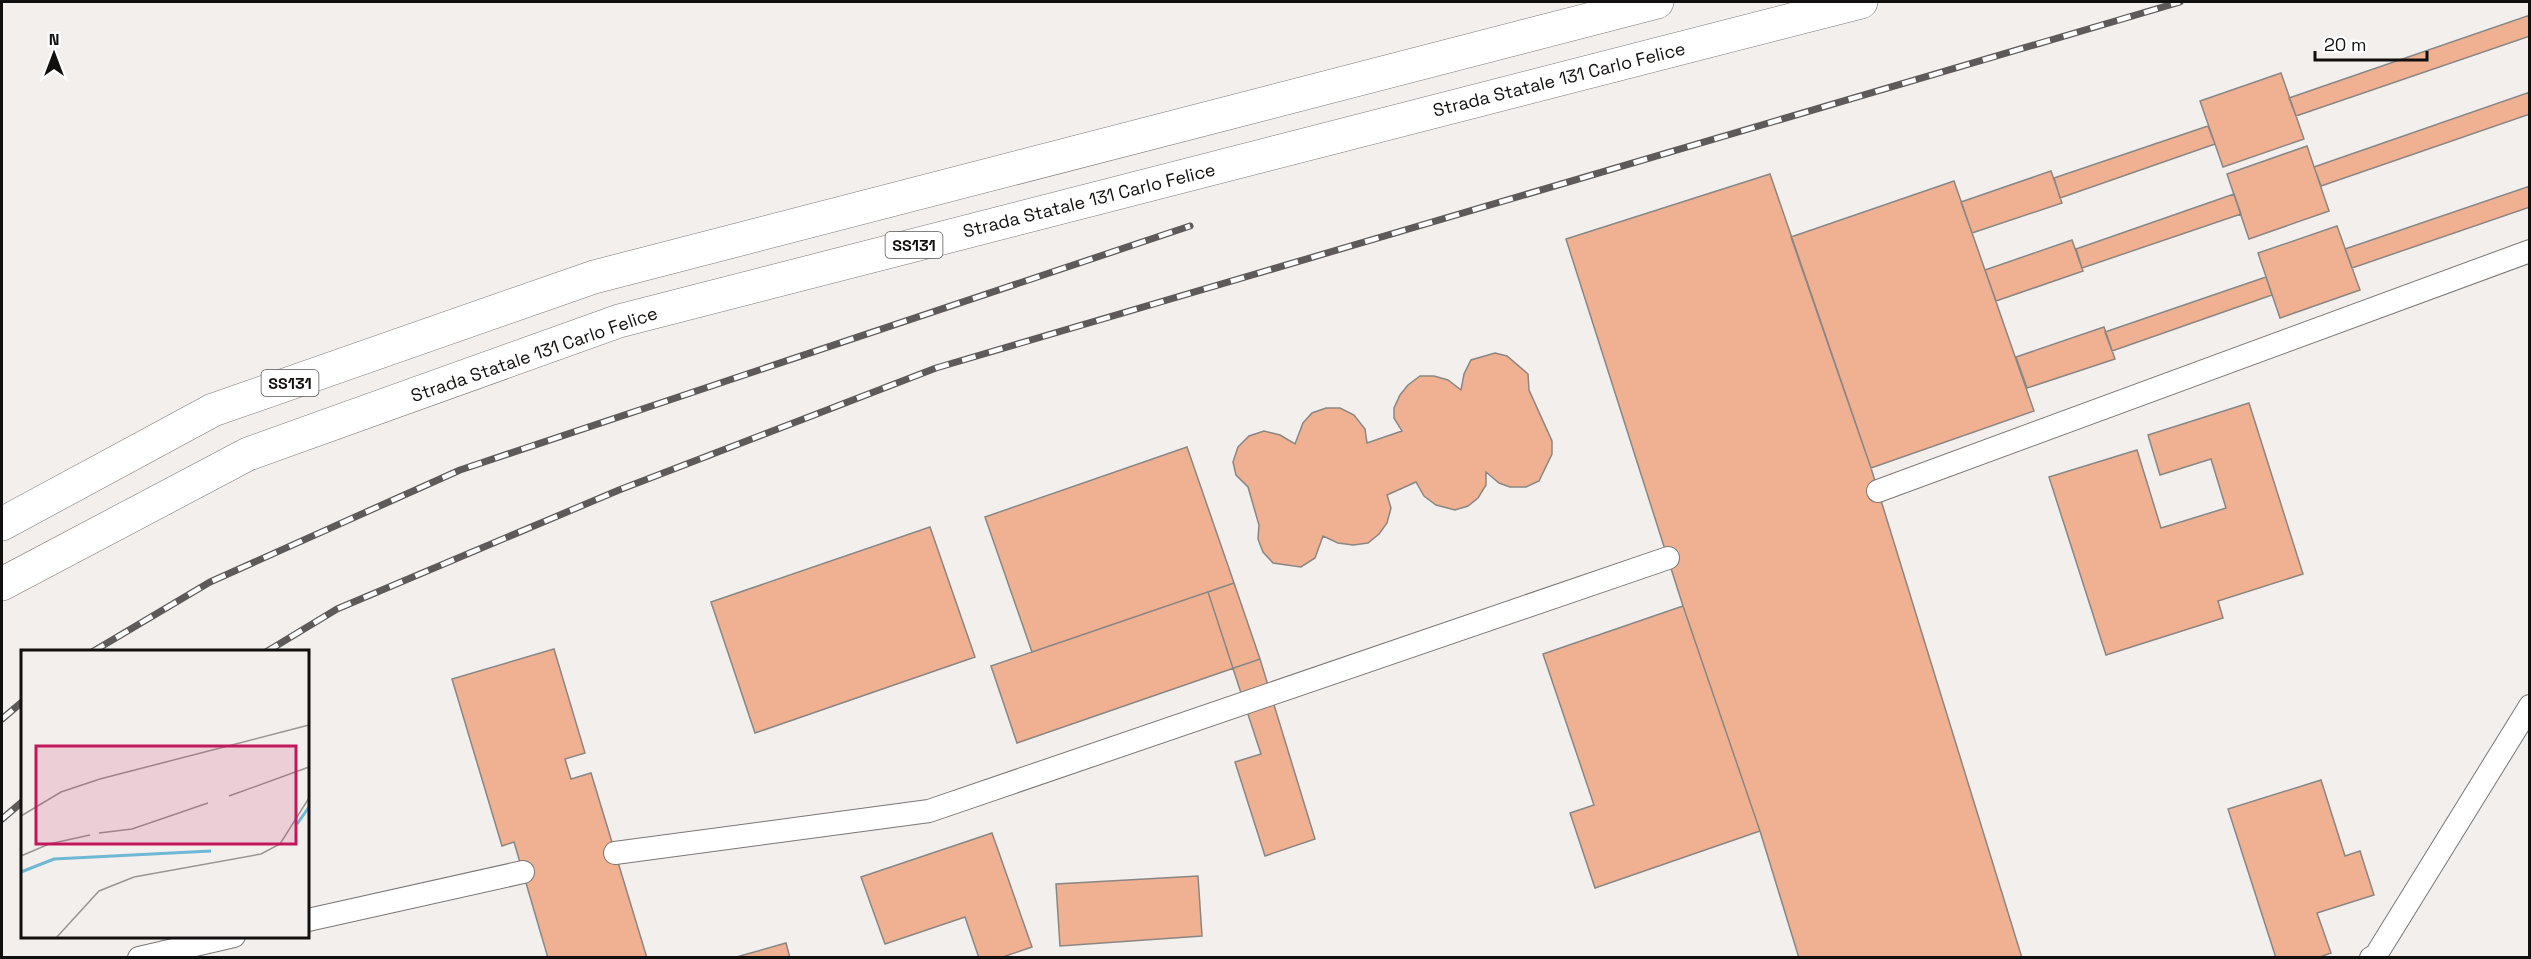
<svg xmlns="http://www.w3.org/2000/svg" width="2531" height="959" font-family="'Space Grotesk',sans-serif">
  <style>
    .building { fill: #f0b192; stroke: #8a8684; stroke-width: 1.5 }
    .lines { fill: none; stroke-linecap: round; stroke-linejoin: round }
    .lane-casing { stroke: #7b7774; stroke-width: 24 }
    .highway-casing { stroke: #7b7774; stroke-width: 34 }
    .lane { stroke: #fff; stroke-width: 22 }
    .highway { stroke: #fff; stroke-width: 33 }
    .rail-casing { stroke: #5d5a59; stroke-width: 7 }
    .rail { stroke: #fff; stroke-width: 4.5; stroke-dasharray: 14; stroke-linecap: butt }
    .labels { text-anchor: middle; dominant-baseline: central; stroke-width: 4.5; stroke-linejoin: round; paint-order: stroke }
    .shield { fill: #fff; stroke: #595857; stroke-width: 1.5 }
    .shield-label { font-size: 16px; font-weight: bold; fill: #12100f }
    .street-label { font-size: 18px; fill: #12100f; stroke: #fff }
    .inset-river { fill: none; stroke: #6eb7d5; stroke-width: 3 }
    .inset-road { fill: none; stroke: #999694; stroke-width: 1.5 }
    .view { fill: #c2185b; fill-opacity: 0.15; stroke: #c2185b; stroke-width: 3 }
    .inset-edge { fill: none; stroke: #12100f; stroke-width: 3 }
  </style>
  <rect width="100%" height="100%" fill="#f3efec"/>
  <path class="building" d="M2530,15V36L2296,116L2289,98Z
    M2281,73L2304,139L2223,167L2200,101Z
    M2530,92V114L2321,186L2314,167Z
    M2208,126L2215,144L2060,198L2054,178Z
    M2307,146L2329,211L2249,239L2227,174Z
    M2051,171L2062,203L1972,233L1961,202Z
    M1770,174L1871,468L2022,958H1799L1760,831L1683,606L1566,239Z
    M1954,181L2034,411L1871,468L1791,237Z
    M2530,186V207L2352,268L2345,249Z
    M2234,194L2241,214L2082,268L2076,249Z
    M2337,226L2360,290L2280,318L2258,253Z
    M2072,240L2083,271L1996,301L1985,270Z
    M2266,277L2272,295L2112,351L2105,332Z
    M2104,327L2115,359L2027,388L2016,357Z
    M1495,353L1507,356L1528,374L1529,390L1552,441V454L1539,481L1526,487H1510L1499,483L1486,472V485L1478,498L1468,506L1455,510L1436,505L1424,496L1416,482L1387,495L1391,508L1387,523L1379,534L1368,543L1353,545L1338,543L1323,536L1315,558L1301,567L1273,563L1263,552L1258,539L1259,525L1248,487L1236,475L1233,462L1238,447L1249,436L1264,431L1280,435L1295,444L1303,423L1312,413L1326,408H1340L1354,415L1365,429L1367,443L1402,431L1394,418V408L1400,395L1408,385L1420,376H1434L1448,380L1461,390L1464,374L1471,360Z
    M2249,403L2303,574L2218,601L2223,618L2106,655L2049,477L2137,450L2161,528L2226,508L2211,459L2160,475L2148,435Z
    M1187,447L1234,583L1032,652L985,517Z
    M930,527L975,657L755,733L711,602Z
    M1234,583L1260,659L1315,839L1265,856L1235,762L1261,754L1208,592Z
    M1234,583L1260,659L1017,743L991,666Z
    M1683,606L1760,831L1595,888L1570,813L1594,805L1543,654Z
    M554,649L585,753L565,759L571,779L591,773L647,958H548L514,842L502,846L452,679Z
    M2321,780L2345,856L2360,851L2374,895L2317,913L2331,953L2317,958H2276L2228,809Z
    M992,833L1032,947L1000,958H979L965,917L885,944L861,877Z
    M1198,876L1202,936L1060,946L1056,884Z
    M786,943L790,958H733Z"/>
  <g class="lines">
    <defs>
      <path id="lane" d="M1878,491L2530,251
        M615,853L929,811L1668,558
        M308,920L523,872
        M139,958L234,936
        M2371,958L2376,955L2530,706"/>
      <path id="highway" d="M2,524L213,410L594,277L1657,2
        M2,584L248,454L619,321L1861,2"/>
    </defs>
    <use href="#lane" class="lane-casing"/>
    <use href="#highway" class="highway-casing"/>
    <use href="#lane" class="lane"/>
    <use href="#highway" class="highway"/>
    <defs>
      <path id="rail" d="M92,652L210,582L460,470L1190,226
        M266,652L337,609L619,490L936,368L2180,2
        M2,719L22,702
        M2,819L22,802"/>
    </defs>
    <use href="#rail" class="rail-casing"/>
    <use href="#rail" class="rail"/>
  </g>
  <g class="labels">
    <g class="shield">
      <rect x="885.5" y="232" width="57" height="26" rx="4.5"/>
      <rect x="261.5" y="370" width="57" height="26" rx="4.5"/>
    </g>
    <g class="shield-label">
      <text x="914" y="245">SS131</text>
      <text x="290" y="383">SS131</text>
    </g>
    <g class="street-label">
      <text transform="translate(1559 79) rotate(-14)">Strada Statale 131 Carlo Felice</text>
      <text transform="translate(1089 200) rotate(-14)">Strada Statale 131 Carlo Felice</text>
      <text transform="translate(534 354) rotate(-19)">Strada Statale 131 Carlo Felice</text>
    </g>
  </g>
  <g transform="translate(21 650)">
    <rect width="288" height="288" fill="#f3efec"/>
    <path class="inset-river" d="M276,174L288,157M0,222L33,209L190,201"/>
    <path class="inset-road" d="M208,146L288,117M0,166L40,142L79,129L288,75M78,183L111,179L187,153M0,206L28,194L69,185M35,288L78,241L113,227L240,204L259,194L288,148"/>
    <path class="view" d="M15,96H275V194H15Z"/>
    <rect width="288" height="288" class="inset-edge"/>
  </g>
  <rect width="2531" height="959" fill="none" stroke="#12100f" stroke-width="6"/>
  <g transform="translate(54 54)" stroke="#ffffff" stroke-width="4.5" paint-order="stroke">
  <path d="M0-4.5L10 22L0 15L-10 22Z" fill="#12100f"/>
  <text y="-9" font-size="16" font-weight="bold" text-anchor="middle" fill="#12100f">N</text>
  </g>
  <path d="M2315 51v9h112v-9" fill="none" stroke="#12100f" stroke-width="3"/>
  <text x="2324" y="51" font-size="18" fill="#12100f" stroke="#ffffff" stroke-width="4.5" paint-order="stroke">20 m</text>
</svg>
